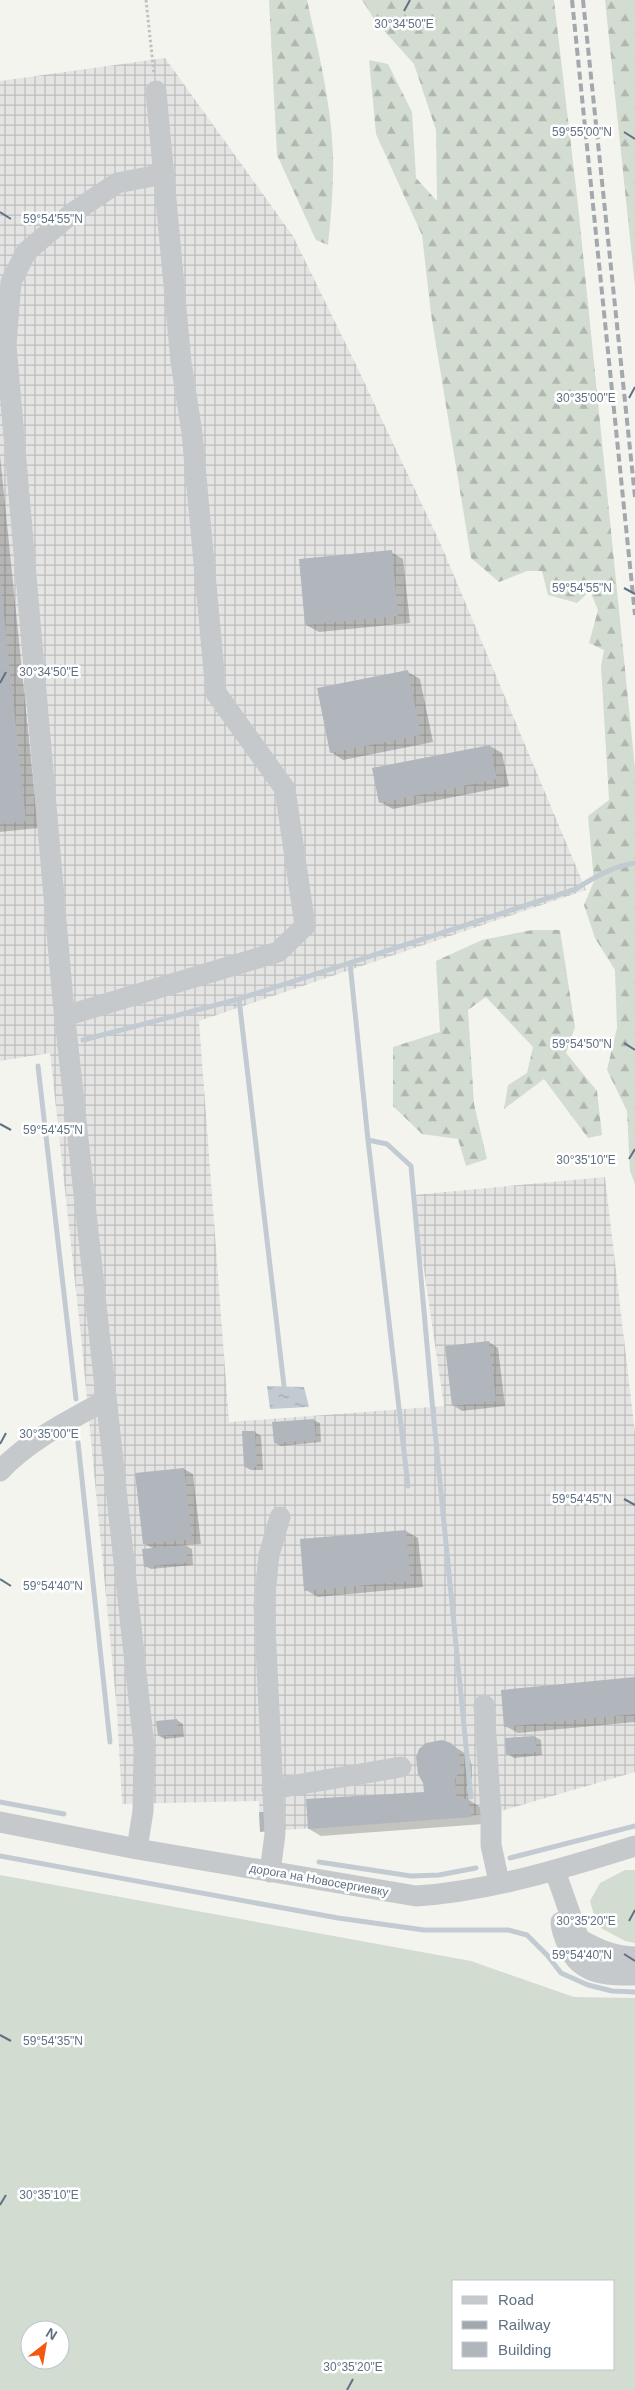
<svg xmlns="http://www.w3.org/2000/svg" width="635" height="2390" font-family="Helvetica,sans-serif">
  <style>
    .industrial { fill: url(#industrial-grid) }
    .grass { fill: #d3dcd0; fill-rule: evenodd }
    .forest { fill: url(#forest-firs) }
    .water { fill: url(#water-ripples) }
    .shadow { fill: #0003 }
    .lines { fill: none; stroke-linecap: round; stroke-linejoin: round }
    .stream { stroke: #c2cbd1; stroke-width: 5 }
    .building { fill: #b0b6bc }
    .path { stroke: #bec0c2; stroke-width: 3; stroke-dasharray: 2.5 2.5; stroke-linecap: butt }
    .minor { stroke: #c6c9cc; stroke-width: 21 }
    .rail { stroke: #a3a8af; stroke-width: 4; stroke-dasharray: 8 4; stroke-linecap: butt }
    .ticks { fill: none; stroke: #607183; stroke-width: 2 }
    .labels { text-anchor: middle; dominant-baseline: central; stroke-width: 5; stroke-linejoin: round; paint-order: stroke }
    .street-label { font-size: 12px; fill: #607183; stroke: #fff }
    .ticks-label { font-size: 12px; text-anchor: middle; fill: #607183; stroke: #fff; stroke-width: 5; stroke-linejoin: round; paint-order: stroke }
  </style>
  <defs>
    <pattern id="industrial-grid" width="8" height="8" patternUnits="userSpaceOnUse" patternTransform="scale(1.25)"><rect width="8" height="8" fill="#e4e5e3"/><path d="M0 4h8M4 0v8" fill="none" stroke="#bcbebd"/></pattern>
    <pattern id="forest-firs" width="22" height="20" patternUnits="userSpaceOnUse" patternTransform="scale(1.25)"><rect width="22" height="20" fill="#d3dcd0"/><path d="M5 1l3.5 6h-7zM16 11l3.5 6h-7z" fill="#afb7ae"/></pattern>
    <pattern id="water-ripples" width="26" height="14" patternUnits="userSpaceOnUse" patternTransform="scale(1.25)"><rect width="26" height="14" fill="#c2cbd1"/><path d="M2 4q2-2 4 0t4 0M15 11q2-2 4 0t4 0" fill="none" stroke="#a1a9af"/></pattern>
  </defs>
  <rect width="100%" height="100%" fill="#f4f4ef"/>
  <path class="industrial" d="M165,58L293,236L359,371L442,547L586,890L199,1021L229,1422L444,1406L413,1195L605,1177L635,1433V1772L491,1814L260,1832L259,1801L122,1804L117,1711L81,1337L50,1053L0,1061V81Z"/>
  <path class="grass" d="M625,1870H635V1943L625,1941L597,1926L590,1901L600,1883Z
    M0,1875L471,1961L574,1997L635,1998V2390H0ZM454,2281H614V2369H454ZM30,2330H60V2360H30Z"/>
  <path class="forest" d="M269,0H307C318,50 331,102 333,154C334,185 331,215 328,245L316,240L277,155Z
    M362,0H554L578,205L635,768V1184L630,1171L627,1111L607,1070L617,1028L615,970L595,938L584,905L594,881L588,816L609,800L601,666L604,650L589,643L598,610L590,591L577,603L548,595L542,571H527L499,582L471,558L431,314L422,235L376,134L369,60L388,64L412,112L416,178L437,201L436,130L414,64L376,22Z
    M605,0H635V286Z
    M532,930H560L575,1027L566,1053L597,1091L602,1135L588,1138L544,1079L504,1109L508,1085L527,1073L533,1047L486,997L468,1010L474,1104L487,1159L466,1166L458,1139L422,1134L393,1106V1047L440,1032L436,961L482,940Z"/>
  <path class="water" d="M267,1386L304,1387L309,1407L270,1409Z"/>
  <path class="shadow" d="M0,455L38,828L0,832Z
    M391,552L403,559L410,623L319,632L306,625Z
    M408,672L420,679L433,742L343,760L331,752Z
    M490,746L502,753L509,786L393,809L380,802Z
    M489,1342L498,1348L505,1406L462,1411L453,1405Z
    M313,1420L320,1423L321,1442L281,1446L275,1443Z
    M255,1432L261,1436L263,1470H251L245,1467L243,1433Z
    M184,1469L193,1474L201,1544L185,1545L192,1549L193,1565L151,1569L145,1566L154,1549L145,1544Z
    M406,1531L418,1538L423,1587L318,1597L306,1590Z
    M635,1679V1722L518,1733L505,1726Z
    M177,1720L183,1724L184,1737L165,1739L159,1736Z
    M535,1737L541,1740L542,1755L514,1758L508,1754L506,1739Z
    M450,1744L463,1752L470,1759L472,1767V1778L467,1786L469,1800L480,1807L483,1824L321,1836L309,1829L425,1793Z"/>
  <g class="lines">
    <path class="stream" d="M350,963L368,1140L387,1144L411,1166L432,1401L471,1797
      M239,999L284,1386
      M83,1040L239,999L576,889C594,877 614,866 635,863
      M38,1066L76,1399
      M368,1140L408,1486
      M78,1442L110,1742
      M0,1802L64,1814
      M0,1856L338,1918L424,1930H508L527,1935L547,1955L561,1973L588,1985L612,1991L635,1992
      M510,1858L635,1826
      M319,1862L411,1876L439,1875L476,1868"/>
  </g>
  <path class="building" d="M392,550L398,616L305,625L299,559Z
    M0,576L26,821L0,824Z
    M408,670L421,735L330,753L317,688Z
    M490,745L497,779L379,803L372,768Z
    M489,1341L496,1401L452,1406L445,1346Z
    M314,1419L316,1440L274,1443L272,1422Z
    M242,1431H255L257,1467H244Z
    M184,1468L192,1539L143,1544L135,1473Z
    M406,1530L411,1581L304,1591L300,1539Z
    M186,1545L188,1562L144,1567L142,1549Z
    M635,1677V1714L504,1727L501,1690Z
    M177,1719L179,1734L158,1736L156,1721Z
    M535,1736L537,1752L506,1755L505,1738Z
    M442,1740L451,1743L458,1751L460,1760V1771L455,1779L457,1799H468L471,1817L308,1829L306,1799L424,1792L423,1783L418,1774L416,1757L419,1749L426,1743Z
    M259,1812H267L269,1831L260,1832Z"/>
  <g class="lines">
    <path class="path" d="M146,0L154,74"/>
    <path class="minor" d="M65,1016L278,952L305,926L285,789L216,693L192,433L181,362L156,91
      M0,1471C29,1440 70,1420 106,1400
      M484,1705L491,1814V1845L499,1882
      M272,1789L401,1767
      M0,1822L137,1849L416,1896C490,1891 565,1868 635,1846
      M137,1849L143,1811L144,1746L63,1001L6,345L11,282L26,252L71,214L117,183L164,174
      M555,1871L579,1939C597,1949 614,1957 635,1957
      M270,1872L275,1834L264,1605L269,1555L280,1517
      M561,1922C561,1929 564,1935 566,1941C577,1975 605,1975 635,1975"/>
    <path class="rail" d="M572,0L635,615
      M583,0L635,497"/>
  </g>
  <path class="ticks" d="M404,11L410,0M624,132L635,139M0,212L11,219M629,398L635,387M624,588L635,594M0,683L6,672M624,1043L635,1050M0,1124L11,1130M629,1159L635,1149M0,1444L6,1433M624,1499L635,1505M0,1579L11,1586M629,1921L635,1910M624,1954L635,1961M0,2035L11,2041M0,2205L6,2195M347,2390L353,2379"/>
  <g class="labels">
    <g class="street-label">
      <text transform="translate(319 1880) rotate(10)">дорога на Новосергиевку</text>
    </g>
  </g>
  <g class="ticks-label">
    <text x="404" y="28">30°34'50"E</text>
    <text x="582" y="136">59°55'00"N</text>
    <text x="53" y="223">59°54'55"N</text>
    <text x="586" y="402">30°35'00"E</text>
    <text x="582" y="592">59°54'55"N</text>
    <text x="49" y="676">30°34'50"E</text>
    <text x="582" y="1048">59°54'50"N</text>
    <text x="53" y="1134">59°54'45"N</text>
    <text x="586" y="1164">30°35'10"E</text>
    <text x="49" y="1438">30°35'00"E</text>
    <text x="582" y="1503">59°54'45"N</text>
    <text x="53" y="1590">59°54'40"N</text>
    <text x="586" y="1925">30°35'20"E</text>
    <text x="582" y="1959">59°54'40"N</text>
    <text x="53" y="2045">59°54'35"N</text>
    <text x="49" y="2199">30°35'10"E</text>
    <text x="353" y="2371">30°35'20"E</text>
  </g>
  <rect x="452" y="2280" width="162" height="90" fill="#ffffff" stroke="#bfc6cd"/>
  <rect x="462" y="2296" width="25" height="8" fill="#c6c9cc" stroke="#bfc6cd"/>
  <text x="498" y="2305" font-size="15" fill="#607183">Road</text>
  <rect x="462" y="2321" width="25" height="8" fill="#a3a8af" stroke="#bfc6cd"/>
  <text x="498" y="2330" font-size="15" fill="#607183">Railway</text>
  <rect x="462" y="2342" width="25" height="15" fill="#b0b6bc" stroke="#bfc6cd"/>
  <text x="498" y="2355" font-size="15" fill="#607183">Building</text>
  <g transform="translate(45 2345) rotate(31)"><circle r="24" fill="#ffffff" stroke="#bfc6cd"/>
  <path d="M0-4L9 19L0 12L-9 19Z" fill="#f4570f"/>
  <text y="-8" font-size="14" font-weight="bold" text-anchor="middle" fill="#607183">N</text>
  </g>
</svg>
